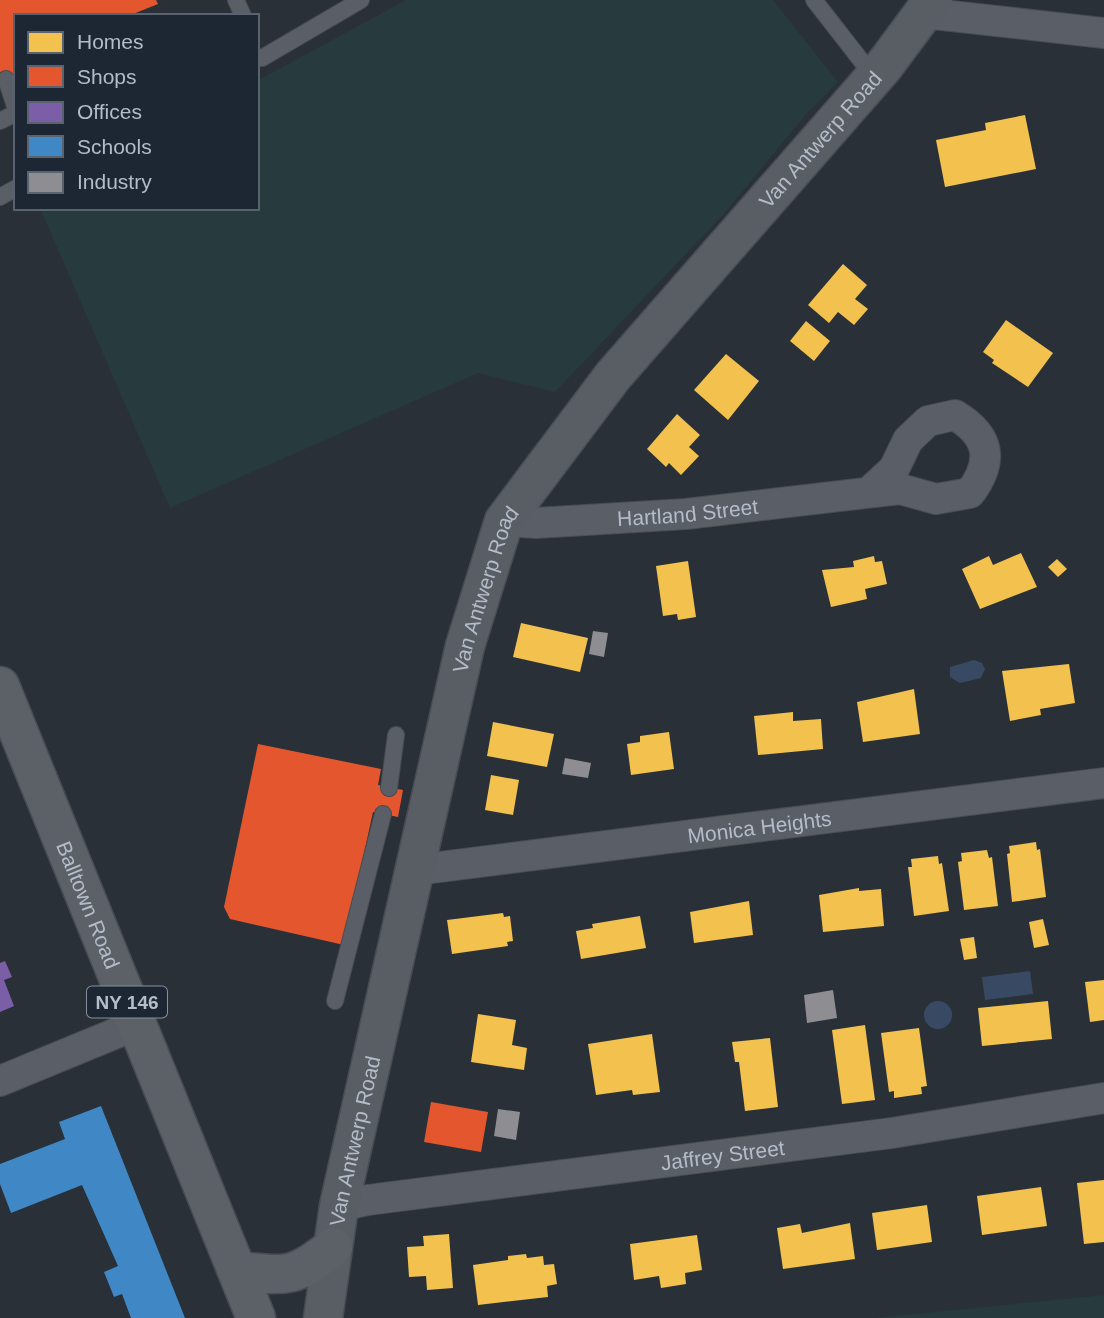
<svg xmlns="http://www.w3.org/2000/svg" width="1104" height="1318" font-family="Arial,sans-serif">
  <style>
    .green { fill: #273a3e }
    .water { fill: #384963 }
    .homes { fill: #f2c14e }
    .shops { fill: #e4572e }
    .offices { fill: #7b5ea7 }
    .schools { fill: #3f88c5 }
    .industry { fill: #8d8d92 }
    .lines { fill: none; stroke-linecap: round; stroke-linejoin: round }
    .lane-casing { stroke: #484c53; stroke-width: 18 }
    .street-casing { stroke: #484c53; stroke-width: 32 }
    .secondary-casing { stroke: #484c53; stroke-width: 41 }
    .primary-casing { stroke: #484c55; stroke-width: 41 }
    .lane { stroke: #5a5e66; stroke-width: 16 }
    .street { stroke: #5a5e66; stroke-width: 30 }
    .secondary { stroke: #595d64; stroke-width: 38 }
    .primary { stroke: #5c6168; stroke-width: 38 }
    .labels { text-anchor: middle; dominant-baseline: central; stroke-width: 7; stroke-linejoin: round; paint-order: stroke }
    .shield { fill: #1d2633; stroke: #878f9c; stroke-width: 2 }
    .shield-label { font-size: 19px; font-weight: bold; fill: #b4bcc9 }
    .street-label { font-size: 21px; fill: #b4bcc9; stroke: #1d2633 }
  </style>
  <rect width="100%" height="100%" fill="#2a3038"/>
  <path class="green" d="M406,0H773L838,82L808,112L722,216L555,392L478,373L170,508L40,208H257V81Z
    M1104,1295V1318H875Z"/>
  <path class="water" d="M974,660L982,663L985,669L981,678L960,683L950,677V667Z
    M1030,971L1033,994L985,1000L982,977Z
    M924 1015a14 14 0 1 1 28 0a14 14 0 1 1-28 0Z"/>
  <path class="homes" d="M1025,115L1036,169L945,187L936,140L986,130L985,123Z
    M843,264L867,285L855,299L868,309L854,325L838,312L829,323L808,305Z
    M1006,320L1053,353L1028,387L992,363L994,360L983,352Z
    M806,321L830,341L814,361L790,341Z
    M726,354L759,381L728,420L694,390Z
    M677,414L700,435L689,447L699,456L681,475L669,463L666,467L647,449Z
    M1021,553L1037,587L980,609L962,569L989,556L993,565Z
    M874,556L875,562L882,561L887,584L865,589L867,599L831,607L822,570L854,567L853,561Z
    M1057,559L1067,569L1058,577L1048,567Z
    M688,561L696,617L678,620L677,614L663,616L656,566Z
    M521,623L588,638L580,672L513,657Z
    M1069,664L1075,703L1040,709L1041,715L1010,721L1002,671Z
    M914,689L920,734L863,742L857,702Z
    M793,712V721L821,719L823,749L758,755L754,716Z
    M493,722L554,734L547,767L487,756Z
    M669,732L674,769L631,775L627,744L640,742V736Z
    M491,775L519,780L513,815L485,810Z
    M1036,842L1037,850L1040,849L1046,897L1012,902L1007,854L1010,853L1009,846Z
    M987,850L989,858L992,857L998,906L964,910L958,862L962,861L961,853Z
    M938,856L939,864L942,863L949,911L914,916L908,867H912L911,859Z
    M859,888V891L881,889L884,926L823,932L819,895Z
    M749,901L753,935L694,943L690,912Z
    M503,913L504,917L510,916L513,941L507,942L508,946L452,954L447,920Z
    M640,916L646,948L581,959L576,931L593,928L592,924Z
    M1043,919L1049,945L1034,948L1029,922Z
    M974,937L977,958L964,960L960,939Z
    M1104,980V1020L1090,1022L1085,982Z
    M1048,1001L1052,1039L982,1046L978,1008Z
    M478,1014L516,1020L512,1045L527,1048L524,1070L471,1062Z
    M865,1025L875,1100L842,1104L832,1030Z
    M919,1028L927,1086L921,1087L922,1094L894,1098V1091L889,1092L881,1033Z
    M652,1034L660,1092L633,1095L632,1090L596,1095L588,1044Z
    M770,1038L778,1107L745,1111L739,1062H735L732,1042Z
    M1104,1180V1242L1084,1244L1077,1183Z
    M1041,1187L1047,1226L982,1235L977,1196Z
    M927,1205L932,1242L877,1250L872,1213Z
    M850,1223L855,1259L783,1269L777,1228L800,1224L802,1233Z
    M449,1234L453,1288L427,1290L426,1276L409,1277L407,1247L424,1246L423,1236Z
    M697,1235L702,1270L685,1273L686,1284L661,1288L659,1276L634,1280L630,1244Z
    M526,1254L527,1258L543,1256L544,1265L554,1264L557,1284L547,1286L548,1297L478,1305L473,1265L508,1260V1256Z"/>
  <path class="shops" d="M0,0H156L158,4L128,16H16V75L0,81Z
    M258,744L381,769L378,785L403,790L398,817L373,812L344,945L230,919L224,907Z
    M431,1102L488,1112L481,1152L424,1142Z"/>
  <path class="offices" d="M5,961L12,977L4,980L14,1006L0,1012V963Z"/>
  <path class="schools" d="M101,1106L141,1207L185,1318H131L122,1294L114,1297L104,1272L118,1266L82,1185L11,1213L0,1184V1164L65,1139L59,1122Z"/>
  <path class="industry" d="M593,631L608,633L604,657L589,654Z
    M565,758L591,763L588,778L562,774Z
    M833,990L837,1018L807,1023L804,995Z
    M498,1109L520,1112L516,1140L494,1136Z"/>
  <g class="lines">
    <defs>
      <path id="lane" d="M236,0L243,16
        M814,0L874,77
        M262,58L361,0
        M6,79L16,109
        M0,121L16,113
        M0,197L16,188
        M389,788L396,735
        M335,1001L383,814"/>
      <g id="street">
        <path d="M924,13L1104,33"/>
        <path id="s1" d="M504,521L536,523L686,514L900,489L936,499L970,493C994,461 990,436 955,415L928,421L908,440L894,469L869,492"/>
        <path id="s2" d="M416,870L1104,783"/>
        <path d="M0,1081L136,1025"/>
        <path id="s3" d="M339,1206L368,1200L892,1133L1104,1098"/>
      </g>
      <g id="secondary">
        <path id="s4" d="M323,1318L339,1206L465,646L504,521L613,376L884,66L933,0"/>
      </g>
      <g id="primary">
        <path id="s5" d="M0,686L256,1318"/>
        <path d="M238,1271C287,1276 293,1279 333,1247"/>
      </g>
    </defs>
    <use href="#lane" class="lane-casing"/>
    <use href="#street" class="street-casing"/>
    <use href="#secondary" class="secondary-casing"/>
    <use href="#primary" class="primary-casing"/>
    <use href="#lane" class="lane"/>
    <use href="#street" class="street"/>
    <use href="#secondary" class="secondary"/>
    <use href="#primary" class="primary"/>
  </g>
  <g class="labels">
    <rect class="shield" x="87" y="986.5" width="80" height="31" rx="5"/>
    <g class="shield-label">
      <text x="127" y="1002">NY 146</text>
    </g>
    <g class="street-label">
      <text stroke="none"><textPath href="#s4" startOffset="1314">Van Antwerp Road</textPath></text>
      <text stroke="none"><textPath href="#s1" startOffset="184">Hartland Street</textPath></text>
      <text stroke="none"><textPath href="#s4" startOffset="747">Van Antwerp Road</textPath></text>
      <text stroke="none"><textPath href="#s2" startOffset="346">Monica Heights</textPath></text>
      <text stroke="none"><textPath href="#s5" startOffset="236">Balltown Road</textPath></text>
      <text stroke="none"><textPath href="#s4" startOffset="180">Van Antwerp Road</textPath></text>
      <text stroke="none"><textPath href="#s3" startOffset="387">Jaffrey Street</textPath></text>
    </g>
  </g>
  <rect x="14" y="14" width="245" height="196" fill="#1d2633" stroke="#59626f" stroke-width="2"/>
  <rect x="28" y="32" width="35" height="21" fill="#f2c14e" stroke="#59626f" stroke-width="2"/>
  <text x="77" y="49" font-size="21" fill="#b4bcc9">Homes</text>
  <rect x="28" y="66" width="35" height="21" fill="#e4572e" stroke="#59626f" stroke-width="2"/>
  <text x="77" y="84" font-size="21" fill="#b4bcc9">Shops</text>
  <rect x="28" y="102" width="35" height="21" fill="#7b5ea7" stroke="#59626f" stroke-width="2"/>
  <text x="77" y="119" font-size="21" fill="#b4bcc9">Offices</text>
  <rect x="28" y="136" width="35" height="21" fill="#3f88c5" stroke="#59626f" stroke-width="2"/>
  <text x="77" y="154" font-size="21" fill="#b4bcc9">Schools</text>
  <rect x="28" y="172" width="35" height="21" fill="#8d8d92" stroke="#59626f" stroke-width="2"/>
  <text x="77" y="189" font-size="21" fill="#b4bcc9">Industry</text>
</svg>
